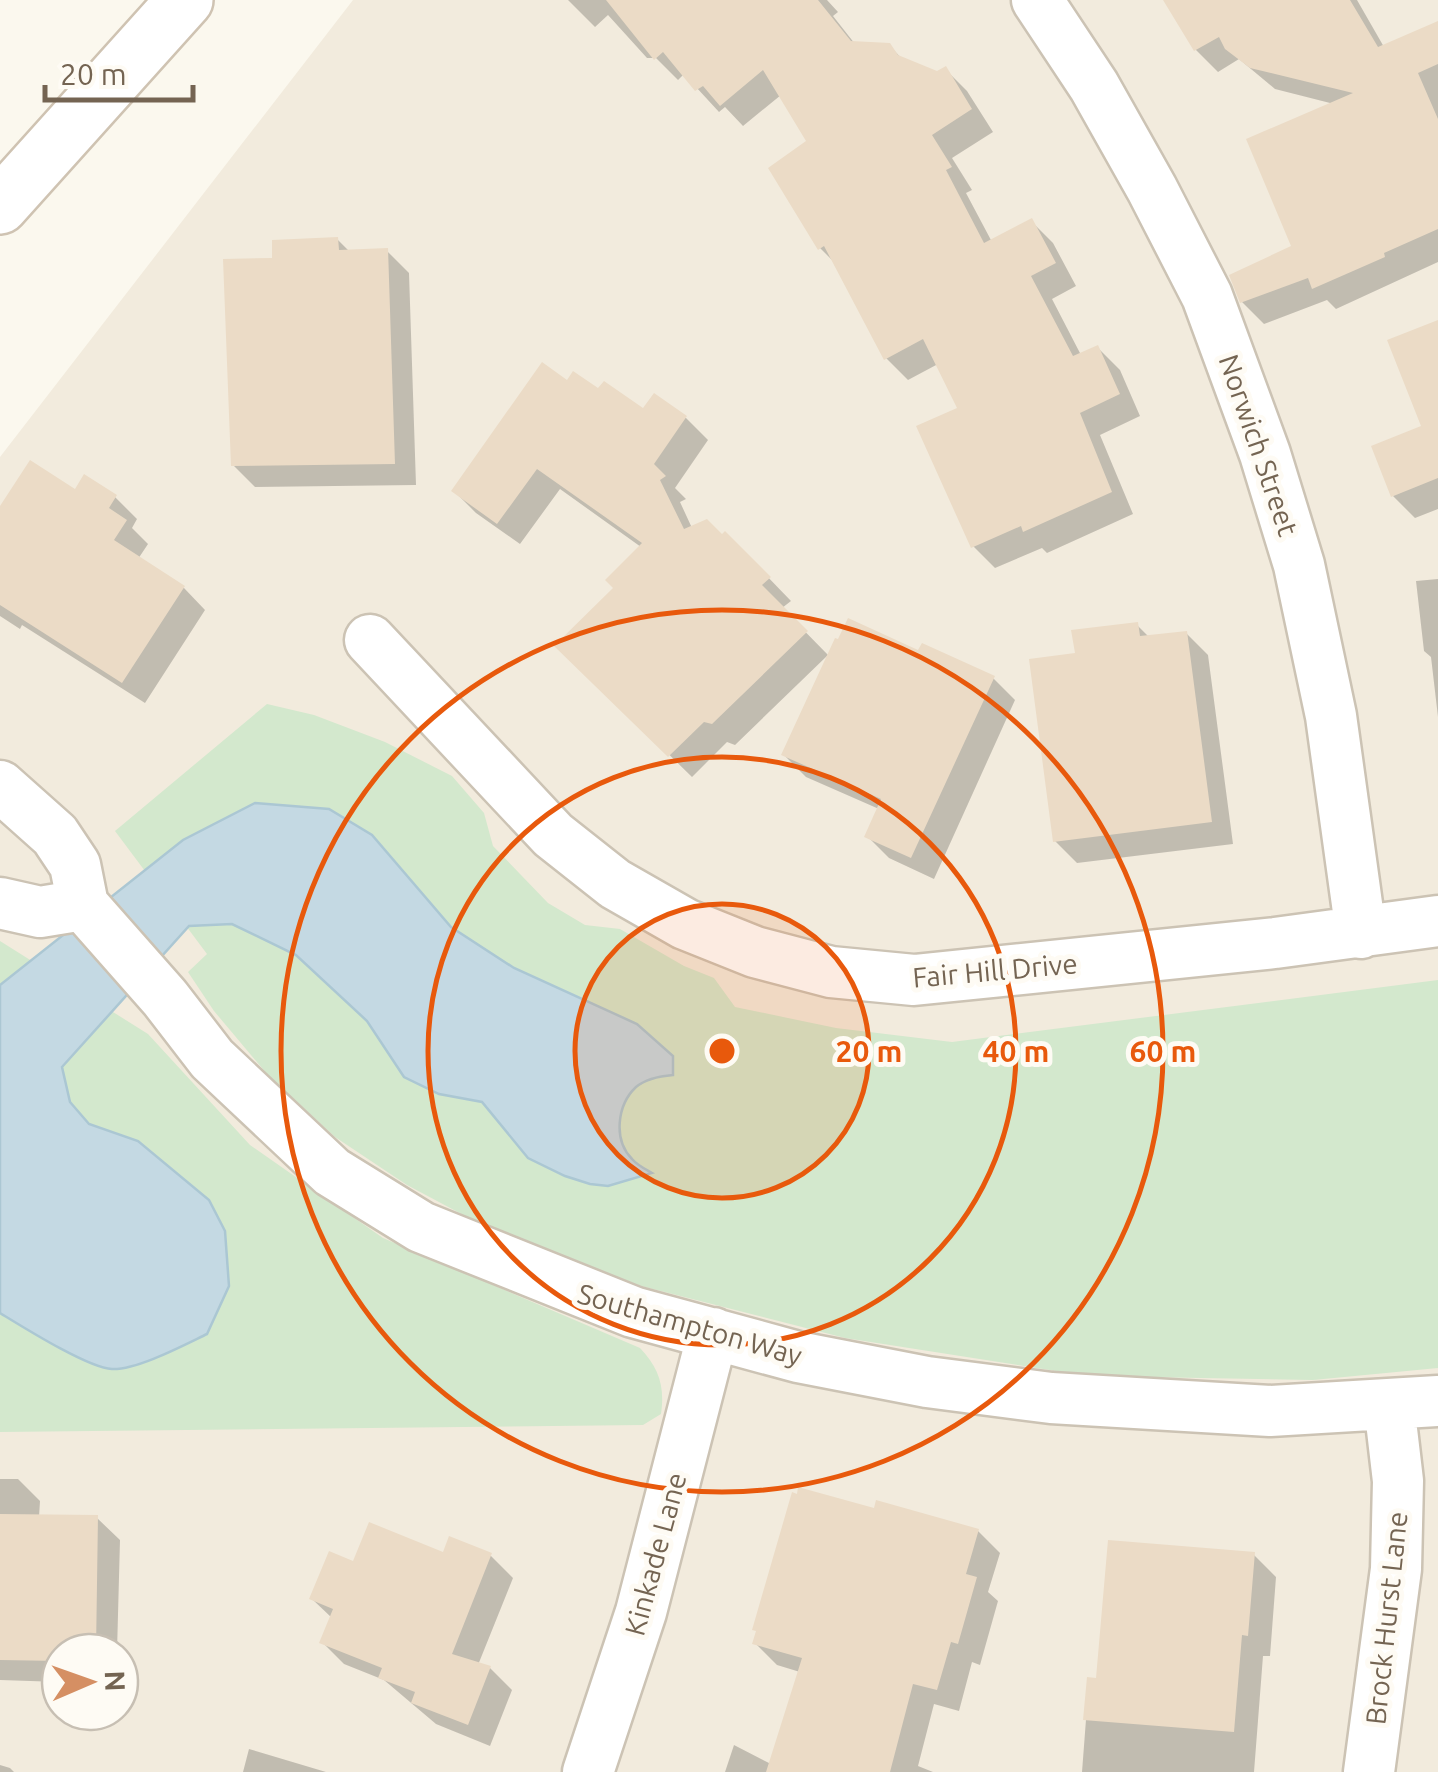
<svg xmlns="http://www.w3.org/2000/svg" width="1438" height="1772" font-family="Ubuntu,sans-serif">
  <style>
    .residential { fill: #f2ebdd; fill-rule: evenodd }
    .green { fill: #d3e8cd }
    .water { fill: #c4d9e3; stroke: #abc7d3; stroke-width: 2.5 }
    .shadow { fill: #0003 }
    .building { fill: #ebdbc6 }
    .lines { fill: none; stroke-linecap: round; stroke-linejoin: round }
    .minor-casing { stroke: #ccc3b4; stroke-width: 55 }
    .secondary-casing { stroke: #cfc3b2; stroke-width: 60 }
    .minor { stroke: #fff; stroke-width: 50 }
    .secondary { stroke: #fff; stroke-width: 55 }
    .ring { fill: none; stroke: #e8590c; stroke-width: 5 }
    .labels { text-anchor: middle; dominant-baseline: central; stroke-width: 10; stroke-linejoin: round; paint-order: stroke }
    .street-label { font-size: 28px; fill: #746452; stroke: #fefbf4 }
    .centre { fill: #e8590c; stroke: #fefbf4; stroke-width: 5 }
    .ring-label { font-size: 30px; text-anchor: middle; font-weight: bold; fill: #e8590c; stroke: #fefbf4; stroke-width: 10; stroke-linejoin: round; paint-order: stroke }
  </style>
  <rect width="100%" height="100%" fill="#fbf8ee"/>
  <path class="residential" d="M353,0H1438V1772H0V457ZM60,1652H120V1712H60Z"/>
  <path class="green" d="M267,704L314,715L385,742L452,776L484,813L493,846L548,903L585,925L620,929L684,966L714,978L735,1007L836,1028L952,1042L1438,980V1368L1313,1380L1088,1376L845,1338L641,1286L484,1226L407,1185L335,1137L267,1074L214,1011L188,972L207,954L115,831Z
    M0,941L148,1034L250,1145L383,1238L640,1348C659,1368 665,1386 661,1414L643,1425L0,1432Z"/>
  <path class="water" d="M255,803L329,809L372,835L451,927L514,968L637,1024L673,1056V1075C661,1076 647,1078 636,1087C617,1105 613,1140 632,1159C637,1165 645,1169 652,1173L608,1186L590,1184L565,1176L528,1158L482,1102L439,1094L404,1077L367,1021L296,955L232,924L189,926L62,1067L70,1102L89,1124L138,1141L209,1200L225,1231L229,1286L207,1334C184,1345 137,1370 112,1369C88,1368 23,1327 0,1313V985L183,840Z"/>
  <path class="shadow" d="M568,0H827L838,12L833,16L855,44L889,45L904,61L938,74L945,69L967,91L993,132L952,158L972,190L966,193L992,242L1031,221L1053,243L1076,286L1052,299L1081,355L1098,348L1120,370L1140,416L1100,435L1133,514L1047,553L1042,548L995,568L973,546L961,409L938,364L908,380L886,358L836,264L820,248L809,142L781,95L743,126L725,107L719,112L684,74L678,80L656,58H647L608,15L595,27Z
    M1189,0H1357L1384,47L1438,32V262L1336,309L1327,300L1264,324L1242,302L1295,247L1334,104L1275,89L1239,59L1218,72L1196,50Z
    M337,239L350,252L387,251L409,273L416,485L255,487L233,465L275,260Z
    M1438,327V509L1415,518L1393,496L1425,428Z
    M568,383L599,392L643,412L686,418L708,440L675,488L686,499L680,502L692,528L723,538L726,534L791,601L782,608L828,655L735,745L727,742L692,777L558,646L617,588L641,547L560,489L520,544L476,513L454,491Z
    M76,492L115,497L137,519L132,528L148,544L138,559L184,588L205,610L145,703L22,625L20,629L0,616V511Z
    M1438,579V717L1431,657L1424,651L1416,581Z
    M1137,625L1150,638L1186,633L1208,655L1233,844L1077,863L1055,841L1077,655Z
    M920,654L993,678L1015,700L934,879L889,858L867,836L879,809L806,777L784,755Z
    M0,1479H18L40,1501L39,1517L97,1518L120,1540L117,1652H60V1682L0,1680Z
    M875,1511L978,1531L1000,1553L988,1592L998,1601L980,1665L972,1662L959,1711L934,1704L918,1766L933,1772H725L734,1745L771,1764L800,1672L777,1665L755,1643Z
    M445,1555L491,1556L513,1578L478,1665L490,1668L512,1690L490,1746L436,1724L384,1680L344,1664L322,1642L332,1618L312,1599L354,1564Z
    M1254,1555L1276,1577L1270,1656H1263L1254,1772H1082L1089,1680H1098Z
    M249,1749L326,1772H243Z
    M0,1765L10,1768L14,1772H0Z"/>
  <path class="building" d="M606,0H818L851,41L890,43L898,55L937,71L946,66L972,109L932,135L952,167L946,170L984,243L1032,218L1056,263L1031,276L1073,356L1098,345L1120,394L1080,413L1112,492L1023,532L1021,526L971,548L916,426L957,408L923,339L884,360L824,246L818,250L768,168L806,141L763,70L720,106L703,86L695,91L663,52L654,60Z
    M1163,0H1350L1378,47L1438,21V64L1418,73L1438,119V229L1384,253L1385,257L1312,289L1308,278L1240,303L1229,275L1291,246L1246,139L1353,93L1250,68L1225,49L1219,37L1194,51Z
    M338,237L339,250L388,248L395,464L231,466L223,259L272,258V240Z
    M1438,320V478L1391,497L1371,446L1421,426L1387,340Z
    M542,362L567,380L573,371L598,388L604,381L643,408L654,393L687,416L654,464L666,476L660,480L684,529L707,519L722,534L725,531L771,577L762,585L808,631L712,724L704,722L668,757L554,646L613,588L605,580L642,543L537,469L497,524L451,491Z
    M30,460L75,489L84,474L117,495L109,508L127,520L114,540L185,586L122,683L0,605V506Z
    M848,618L918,650L922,643L995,676L911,858L864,837L881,799L781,755L835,638L838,639Z
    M1138,622L1140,636L1187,631L1212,822L1053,842L1029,659L1075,653L1071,630Z
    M798,1487L874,1508L876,1500L979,1529L966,1574L977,1577L958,1644L951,1642L937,1690L913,1684L890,1772H766L802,1658L752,1644L756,1631L752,1630L792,1492L797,1494Z
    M0,1514L98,1515L96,1652H60V1661L0,1660Z
    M369,1522L443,1552L449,1536L492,1553L452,1654L491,1666L468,1725L411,1703L415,1692L378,1678L382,1668L319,1643L333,1609L309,1599L329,1551L353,1561Z
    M1108,1540L1255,1552L1248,1636L1242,1635L1234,1732L1083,1720L1087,1677L1096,1678Z"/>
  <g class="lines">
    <defs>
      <path id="minor" d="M1037,0L1094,86L1152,189L1207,296L1265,454L1299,565L1331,716L1361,933
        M370,640L553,835L615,884L685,924L755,952L831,972L914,980L1275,943L1438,921
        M0,786L55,835L75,865L83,905L165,998L212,1059L332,1172L421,1227L633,1312L798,1357L927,1382L1051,1398L1270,1411L1438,1401
        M0,903L40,912L83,905
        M588,1772L641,1612L713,1333
        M1369,1772L1396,1569L1398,1481L1389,1404"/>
      <path id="secondary" d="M0,206L185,0"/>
    </defs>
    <use href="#minor" class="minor-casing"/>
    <use href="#secondary" class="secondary-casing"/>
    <use href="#minor" class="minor"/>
    <use href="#secondary" class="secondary"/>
  </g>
  <circle cx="722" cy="1051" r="147" fill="#e8590c" fill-opacity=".12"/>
  <g class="ring">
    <circle cx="722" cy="1051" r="147"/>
    <circle cx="722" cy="1051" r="294"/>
    <circle cx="722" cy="1051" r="441"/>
  </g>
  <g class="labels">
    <g class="street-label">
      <text transform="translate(1259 445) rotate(71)">Norwich Street</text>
      <text transform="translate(995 970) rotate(-5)">Fair Hill Drive</text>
      <text transform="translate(690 1324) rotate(16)">Southampton Way</text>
      <text transform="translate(655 1554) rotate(-75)">Kinkade Lane</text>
      <text transform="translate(1386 1618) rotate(-84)">Brock Hurst Lane</text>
    </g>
  </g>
  <circle cx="722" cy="1051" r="15" class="centre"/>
  <g class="ring-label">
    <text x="869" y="1062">20 m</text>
    <text x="1016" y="1062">40 m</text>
    <text x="1163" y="1062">60 m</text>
  </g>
  <g transform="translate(90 1682) rotate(88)"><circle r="48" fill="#fefbf4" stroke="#c7bfb3" stroke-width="2.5"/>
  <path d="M0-8L18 38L0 25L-18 38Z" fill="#d58f63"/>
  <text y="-15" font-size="28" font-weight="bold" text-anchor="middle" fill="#746452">N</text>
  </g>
  <path d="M45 85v15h148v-15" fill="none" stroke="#746452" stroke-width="5"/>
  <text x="60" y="85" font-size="30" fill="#746452" stroke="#fefbf4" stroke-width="8" paint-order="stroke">20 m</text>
</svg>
